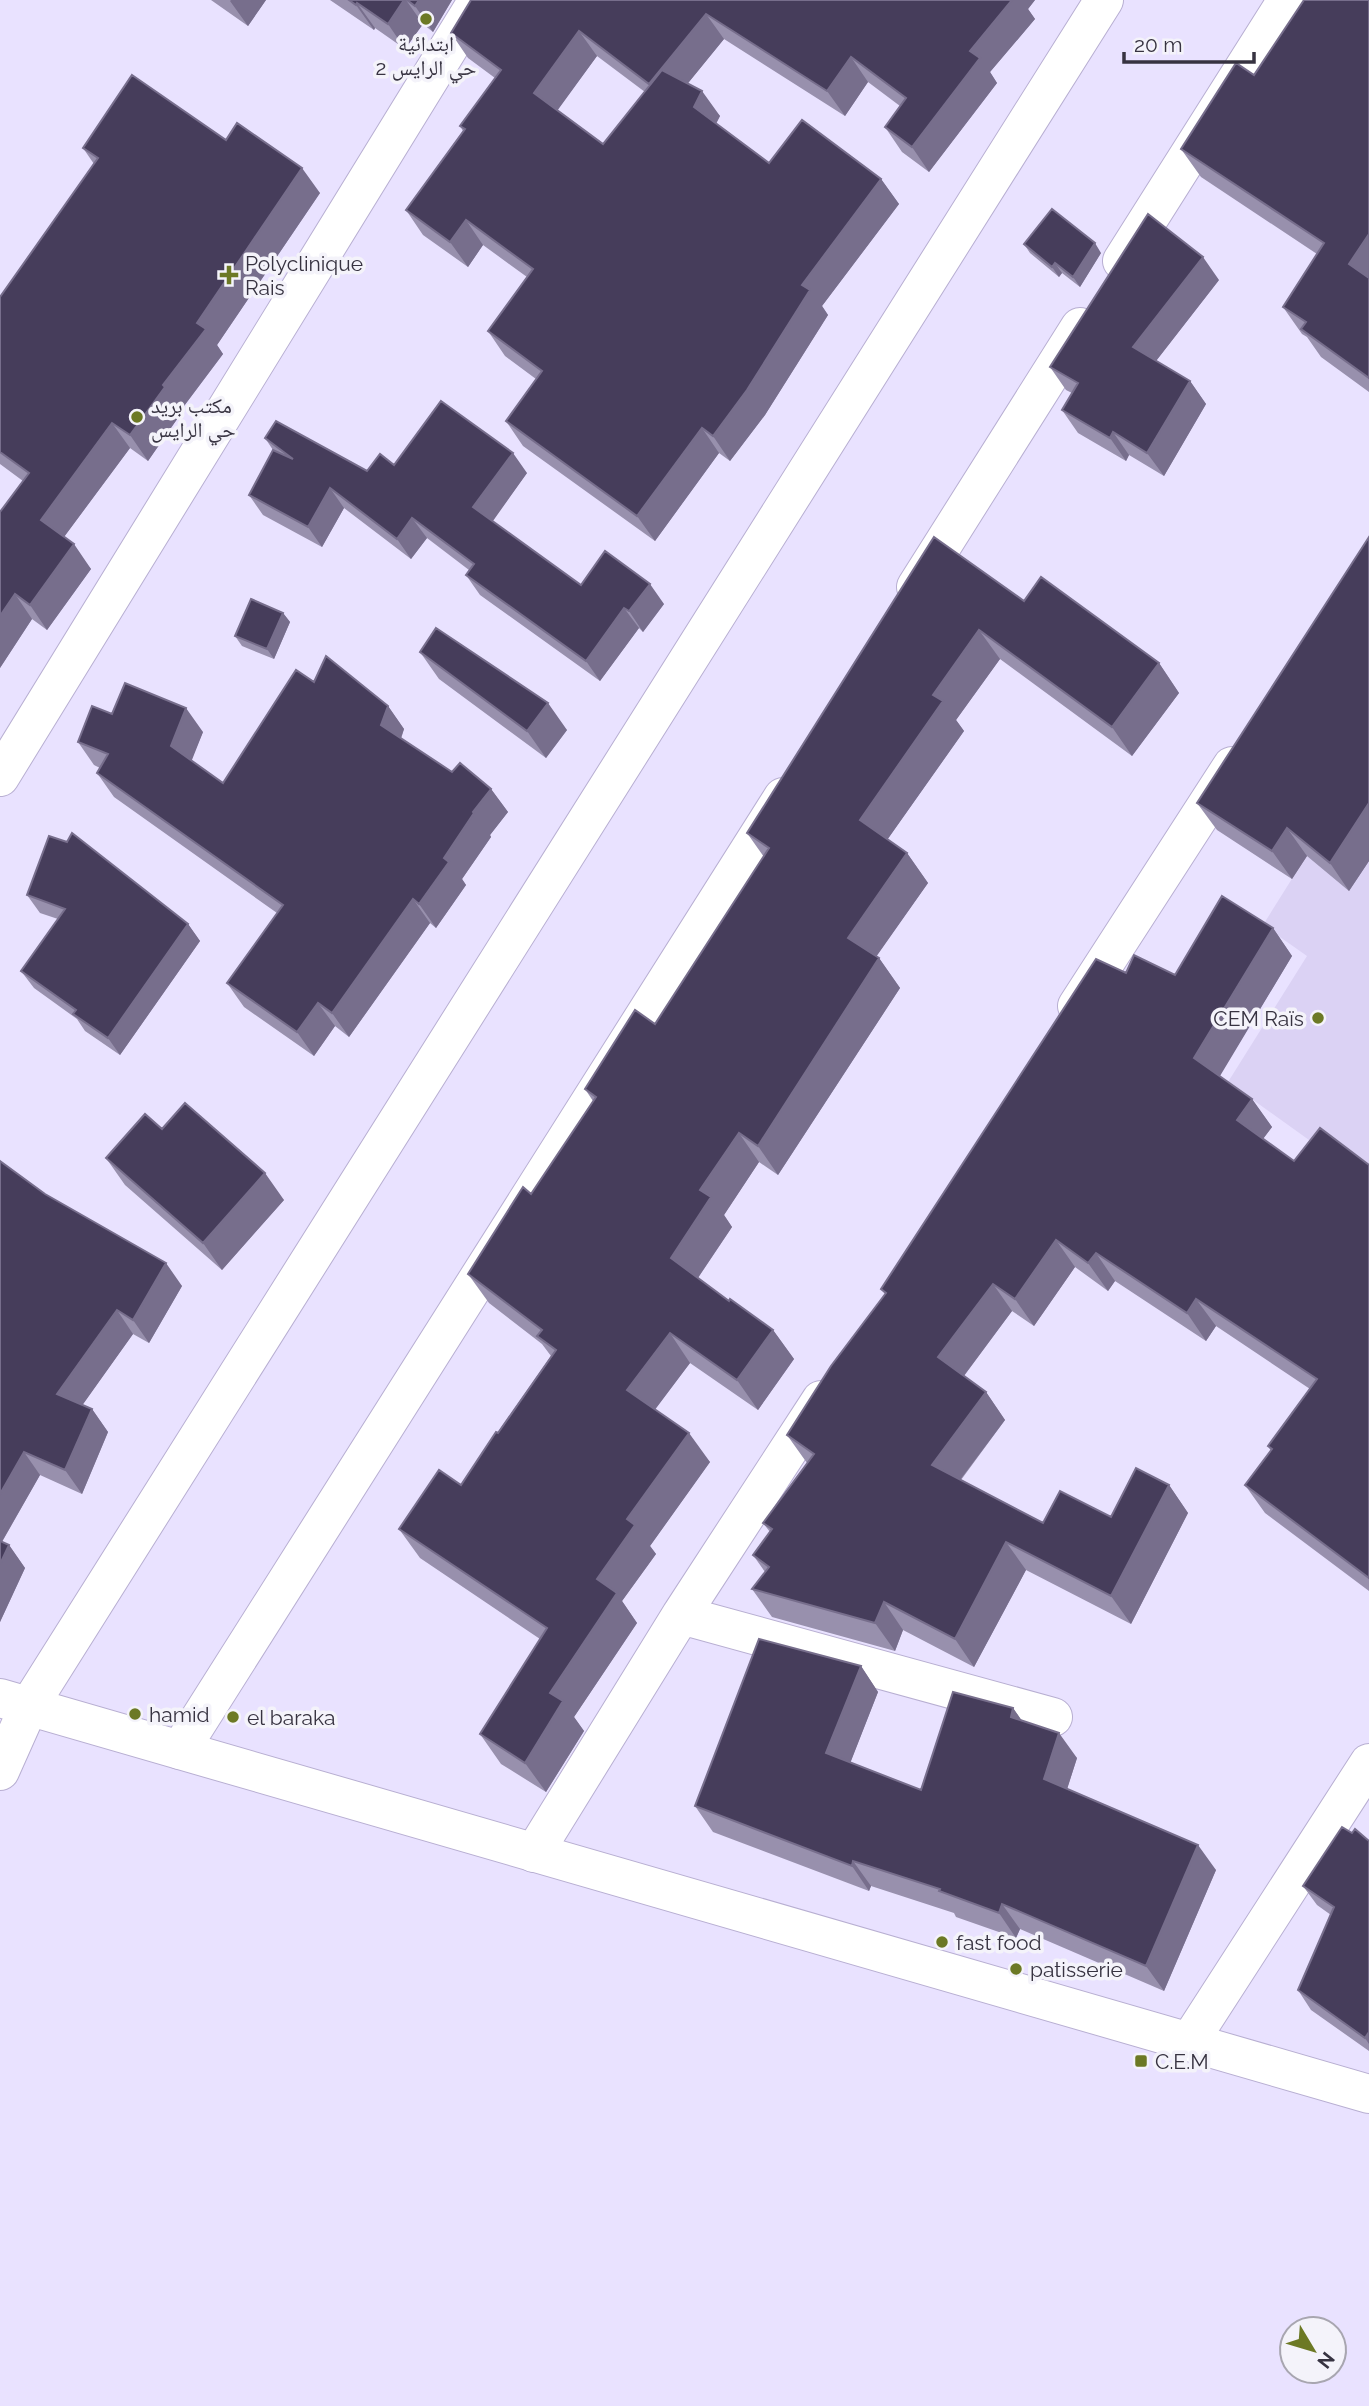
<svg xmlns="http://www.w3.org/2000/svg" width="1369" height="2406" font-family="Raleway,'Noto Naskh Arabic',sans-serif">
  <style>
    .built { fill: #dbd2f4 }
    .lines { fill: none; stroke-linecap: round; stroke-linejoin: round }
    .minor-casing { stroke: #b8afd2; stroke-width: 40 }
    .major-casing { stroke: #b8afd2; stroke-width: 40 }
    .minor { stroke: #fff; stroke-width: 38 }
    .major { stroke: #fff; stroke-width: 38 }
    .wall { fill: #9890ad; fill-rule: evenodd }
    .shaded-wall { fill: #776e8c }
    .building { fill: #463d5b; stroke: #776e8c; stroke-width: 2 }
    .poi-dot { fill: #6c7925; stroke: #f4f3fa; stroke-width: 2.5 }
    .labels { text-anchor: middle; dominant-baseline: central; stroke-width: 7; stroke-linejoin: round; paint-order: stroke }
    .poi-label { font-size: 21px; fill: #373341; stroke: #f4f3fa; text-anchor: start }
  </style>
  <rect width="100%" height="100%" fill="#e9e2ff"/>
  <path class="built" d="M1369,756V1183L1228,1082L1307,956L1263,925Z"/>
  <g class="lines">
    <defs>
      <path id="minor" d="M1122,261L1287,0
        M916,587L1080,327
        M0,777L478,0
        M1077,1006L1232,766
        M681,1615L1053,1717
        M180,1750L783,797
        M0,1771L29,1706L1104,0
        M534,1853L681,1615L821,1400
        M1189,2042L1369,1763"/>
      <path id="major" d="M0,1698L1369,2094"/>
    </defs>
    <use href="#minor" class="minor-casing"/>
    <use href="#major" class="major-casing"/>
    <use href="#minor" class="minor"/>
    <use href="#major" class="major"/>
  </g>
  <path class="wall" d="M211,0H266L248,26Z
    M330,0H452L433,32L423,24L405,49L375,28L374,30Z
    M471,0H1035L1028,9L1035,19L990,72L997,83L929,172L902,152L885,127L900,106L868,82L845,116L724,39L688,83L720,116L716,123L769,163L881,179L899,204L822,306L828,315L765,415L730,461L719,453L655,541L523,446L506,421L536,379L505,356L488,331L527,277L483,245L468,267L423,235L406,210L463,131L460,126L495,78L468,58L451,33ZM597,56L645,92L603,144L557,110Z
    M1369,0V392L1321,357L1307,337L1302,334L1283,307L1317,254L1201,177L1181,149Z
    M226,140L320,193L217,345L223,354L181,410L182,412L148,461L130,448L64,537L91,569L47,630L32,619L0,668L23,481L0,464V297L94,164L83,148Z
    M1024,244L1101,253L1080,287L1062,273L1059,277L1030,253Z
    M1219,280L1156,361L1190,381L1206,404L1164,476L1129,455L1126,461L1078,433L1062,410L1072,393L1066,390L1050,367Z
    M265,438L367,471L394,465L527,473L492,521L581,585L664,604L643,632L639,628L600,681L480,595L466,575L469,570L427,538L411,559L344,508L322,547L263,515L249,495L273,450Z
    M934,537L1024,601L1159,663L1179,693L1132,756L1000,659L956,720L964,731L887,840L907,853L928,883L876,956L879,958L900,988L778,1175L759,1162L724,1215L732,1227L698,1278L729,1301L773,1330L794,1359L758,1410L690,1363L655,1409L710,1462L650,1546L656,1554L622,1601L637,1623L574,1717L584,1731L546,1792L501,1764L480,1734L540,1639L420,1558L399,1529L461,1485L551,1356L542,1344L489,1303L468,1274L531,1194L593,1101L585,1089L655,1024L764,857L747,833Z
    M1369,537V861L1349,891L1307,856L1292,879L1217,830L1197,803Z
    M283,613L290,622L274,659L242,646L235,636Z
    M420,652L567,730L546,758L439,679Z
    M314,682L388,706L404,729L401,739L452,772L491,789L508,812L490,835L491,837L462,879L466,885L436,928L430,923L349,1037L335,1026L314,1056L244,1007L227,983L277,913L114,797L97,773L100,768L94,765L78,742L112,714L203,732L191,760L223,783Z
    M27,895L188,924L200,941L120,1055L85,1031L77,1019L34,988L21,971L58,919L40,913Z
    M1273,928L1292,956L1219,1076L1252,1099L1272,1127L1263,1139L1294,1161L1369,1165V1591L1265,1513L1245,1485L1271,1451L1268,1446L1310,1389L1216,1326L1206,1341L1115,1281L1108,1291L1075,1267L1034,1326L1012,1311L964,1376L986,1392L1005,1420L961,1480L1043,1523L1111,1517L1169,1485L1188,1513L1131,1624L1026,1570L974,1667L903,1630L895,1651L772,1617L752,1589L765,1572L753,1555L770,1532L763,1523L807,1463L787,1435L885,1294L881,1289L1126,973L1175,975Z
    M162,1129L284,1200L222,1270L125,1185L106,1158Z
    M0,1161L45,1194L182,1286L149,1343L133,1334L82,1405L92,1409L108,1432L82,1494L40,1475L2,1542L9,1545L25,1568L0,1622Z
    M861,1666L878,1692L850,1763L921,1790L1013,1708L1022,1721L1077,1758L1067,1789L1216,1870L1164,1991L1020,1929L1016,1938L956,1917L954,1913L871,1886L869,1891L713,1832L695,1806Z
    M1352,1833L1369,1841V2051L1311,2010L1298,1990L1331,1915L1317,1905L1303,1886Z"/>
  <path class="shaded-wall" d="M231,0H266L248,26L230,1Z
    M404,0H406L423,24L405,49L388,24Z
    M419,0H452L433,32L415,6Z
    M1012,0H1035L1028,9L1035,19L990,72L997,83L929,172L912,147L970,51Z
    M357,3L375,28L374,30L356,5Z
    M706,14L724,39L667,109L649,84Z
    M579,31L597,56L552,118L534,93Z
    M851,57L868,82L845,116L827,91Z
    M702,91L720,116L712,132L694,107Z
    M302,168L320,193L217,345L223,354L181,410L182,412L148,461L130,435L163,385L197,323Z
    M881,179L899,204L822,306L828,315L765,415L730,461L713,436L802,285Z
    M466,220L483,245L468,267L450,242Z
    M1369,234V291L1349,264Z
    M1095,243L1101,253L1080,287L1073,277Z
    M1203,257L1219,280L1149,370L1133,347Z
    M1055,263L1062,273L1059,277L1052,267Z
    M1190,381L1206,404L1164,476L1147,453Z
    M112,423L130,448L58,545L41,520Z
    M702,428L719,453L655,541L637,516Z
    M1113,432L1129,455L1126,461L1110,438Z
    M513,453L527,473L488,528L473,507Z
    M330,488L344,508L322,547L308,527Z
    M412,518L427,538L411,559L397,539Z
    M74,544L91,569L47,630L30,605Z
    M650,584L664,604L643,632L629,611Z
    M15,594L32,619L0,668V616Z
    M624,608L639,628L600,681L586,661Z
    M283,613L290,622L274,659L267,649Z
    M979,630L1000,659L956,720L964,731L880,850L860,820L933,695Z
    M1159,663L1179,693L1132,756L1112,727Z
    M548,703L567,730L546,758L527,731Z
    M388,706L404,729L397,749L381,725Z
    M186,708L203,732L188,770L171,746Z
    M491,789L508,812L490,835L491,837L462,879L466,885L436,928L419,904L444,858L473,812Z
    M1369,803V861L1349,891L1330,863Z
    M1287,828L1307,856L1292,879L1272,851Z
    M907,853L928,883L869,967L848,938Z
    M413,899L430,923L349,1037L332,1013Z
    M188,924L200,941L120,1055L108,1038Z
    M1273,928L1292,956L1214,1086L1194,1058Z
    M879,958L900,988L778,1175L758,1146Z
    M318,1003L335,1026L314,1056L297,1032Z
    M1252,1099L1272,1127L1256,1148L1237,1120Z
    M739,1133L759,1162L724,1215L732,1227L691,1288L671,1258L700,1190Z
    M265,1173L284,1200L222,1270L203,1243Z
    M1056,1240L1075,1267L1034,1326L1015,1299Z
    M1096,1253L1115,1281L1108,1291L1088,1263Z
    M166,1263L182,1286L149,1343L133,1320Z
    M993,1284L1012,1311L957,1385L938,1357Z
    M1196,1299L1216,1326L1206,1341L1187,1313Z
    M117,1310L133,1334L74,1417L57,1394Z
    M773,1330L794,1359L758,1410L737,1380Z
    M670,1333L690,1363L648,1419L627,1390Z
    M986,1392L1005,1420L951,1492L932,1465Z
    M92,1409L108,1432L82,1494L65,1470Z
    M689,1433L710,1462L650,1546L656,1554L622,1601L637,1623L574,1717L584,1731L546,1792L525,1763L550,1693L597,1579L627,1519Z
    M24,1452L40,1475L0,1545V1494Z
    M1169,1485L1188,1513L1131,1624L1111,1596Z
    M1006,1542L1026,1570L974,1667L955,1639Z
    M9,1545L25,1568L0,1622V1564Z
    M884,1602L903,1630L895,1651L875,1623Z
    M861,1666L878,1692L844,1779L826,1753Z
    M1013,1708L1031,1734L1011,1717Z
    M1059,1733L1077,1758L1062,1805L1044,1779Z
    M1198,1845L1216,1870L1164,1991L1146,1966Z
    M853,1861L871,1886L869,1891L852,1866Z
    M1002,1904L1020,1929L1016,1938L999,1913Z
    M1369,2032V2044L1365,2038Z"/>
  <path class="building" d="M349,0H404L388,24L357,3L356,5Z
    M407,0H419L415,6Z
    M471,0H1012L970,51L980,58L912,147L885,127L906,98L851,57L827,91L706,14L649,84L579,31L534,93L603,144L662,70L702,91L694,107L769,163L802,120L881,179L802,285L810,290L747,390L713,436L702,428L637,516L506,421L542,371L488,331L533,269L466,220L450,242L406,210L465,129L460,126L501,70L451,33Z
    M1304,0H1369V234L1349,264L1369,278V378L1301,329L1306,322L1283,307L1324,243L1181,149L1236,63L1254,75Z
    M132,75L226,140L237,123L302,168L197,323L206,329L163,385L165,387L130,435L112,423L41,520L74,544L30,605L15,594L0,616V512L29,473L0,452V297L98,158L83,148Z
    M1052,209L1095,243L1073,277L1055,263L1052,267L1024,244Z
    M1148,214L1203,257L1133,347L1190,381L1147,453L1113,432L1110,438L1062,410L1078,383L1050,367Z
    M441,401L513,453L473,507L581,585L605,551L650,584L629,611L624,608L586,661L466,575L474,564L412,518L397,539L330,488L308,527L249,495L273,450L293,459L265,438L276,421L367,471L380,454L394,465Z
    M934,537L1024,601L1041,577L1159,663L1112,727L979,630L933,695L943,701L860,820L907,853L848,938L879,958L758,1146L739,1133L700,1190L711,1197L671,1258L729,1301L730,1299L773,1330L737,1380L670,1333L627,1390L689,1433L627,1519L635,1525L597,1579L617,1593L550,1693L563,1701L525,1763L480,1734L547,1628L399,1529L439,1470L461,1485L496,1432L498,1433L556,1350L537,1336L542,1330L468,1274L523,1187L531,1194L596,1097L585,1089L635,1010L655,1024L769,848L747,833Z
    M1369,537V803L1330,863L1287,828L1272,851L1197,803Z
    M251,599L283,613L267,649L235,636Z
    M436,628L548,703L527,731L420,652Z
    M326,656L388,706L381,725L452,772L460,763L491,789L473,812L474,813L444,858L449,862L419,904L413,899L332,1013L318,1003L297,1032L227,983L283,905L97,773L108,754L78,742L92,706L112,714L125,683L186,708L171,746L223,783L296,670L314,682Z
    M72,833L188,924L108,1038L73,1014L76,1010L21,971L65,909L27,895L49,836L67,842Z
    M1222,896L1273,928L1194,1058L1252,1099L1237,1120L1294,1161L1320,1128L1369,1165V1578L1245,1485L1272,1449L1268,1446L1317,1379L1196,1299L1187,1313L1096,1253L1088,1263L1056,1240L1015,1299L993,1284L938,1357L986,1392L932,1465L1043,1523L1060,1491L1111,1517L1136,1468L1169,1485L1111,1596L1006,1542L955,1639L884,1602L875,1623L752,1589L769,1567L753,1555L772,1529L763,1523L814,1454L787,1435L831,1366L886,1293L881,1289L1096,959L1126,973L1134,955L1175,975Z
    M185,1103L265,1173L203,1243L106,1158L145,1114L162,1129Z
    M0,1161L45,1194L166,1263L133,1320L117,1310L57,1394L92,1409L65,1470L24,1452L0,1494Z
    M0,1541L9,1545L0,1564Z
    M759,1639L861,1666L826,1753L921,1790L953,1692L1013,1708L1011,1717L1059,1733L1044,1779L1198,1845L1146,1966L1002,1904L999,1913L939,1891L940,1889L853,1861L852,1866L695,1806Z
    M1342,1827L1352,1833L1355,1829L1369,1841V2032L1365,2038L1298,1990L1334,1907L1303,1886Z"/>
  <g class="poi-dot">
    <circle cx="426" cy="19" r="7"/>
    <path d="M225.5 264.5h7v7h7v7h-7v7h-7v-7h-7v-7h7z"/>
    <circle cx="137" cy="417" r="7"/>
    <circle cx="1318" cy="1018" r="7"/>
    <circle cx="135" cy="1714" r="7"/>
    <circle cx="233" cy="1717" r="7"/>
    <circle cx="942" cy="1942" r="7"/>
    <circle cx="1016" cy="1969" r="7"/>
    <rect x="1134" y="2054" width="14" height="14" rx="3.5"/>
  </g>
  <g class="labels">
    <g class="poi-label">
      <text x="426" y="43" text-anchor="middle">ابتدائية<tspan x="426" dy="24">حي الرايس 2</tspan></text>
      <text x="245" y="263">Polyclinique<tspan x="245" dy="24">Rais</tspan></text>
      <text x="151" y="405">مكتب بريد<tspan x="151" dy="24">حي الرايس</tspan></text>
      <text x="1304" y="1018" text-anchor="end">CEM Raïs</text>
      <text x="149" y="1714">hamid</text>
      <text x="247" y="1717">el baraka</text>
      <text x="956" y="1942">fast food</text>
      <text x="1030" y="1969">patisserie</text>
      <text x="1155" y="2061">C.E.M</text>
    </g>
  </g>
  <g transform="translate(1313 2350) rotate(128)"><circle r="33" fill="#f4f3fa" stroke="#a8a6b0" stroke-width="2"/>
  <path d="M0-5L12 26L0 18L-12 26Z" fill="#6c7925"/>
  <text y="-10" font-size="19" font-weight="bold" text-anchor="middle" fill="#373341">N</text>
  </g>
  <path d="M1124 52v10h130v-10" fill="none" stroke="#373341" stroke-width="3.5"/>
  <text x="1134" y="52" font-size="21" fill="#373341" stroke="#f4f3fa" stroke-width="5" paint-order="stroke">20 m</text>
</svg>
